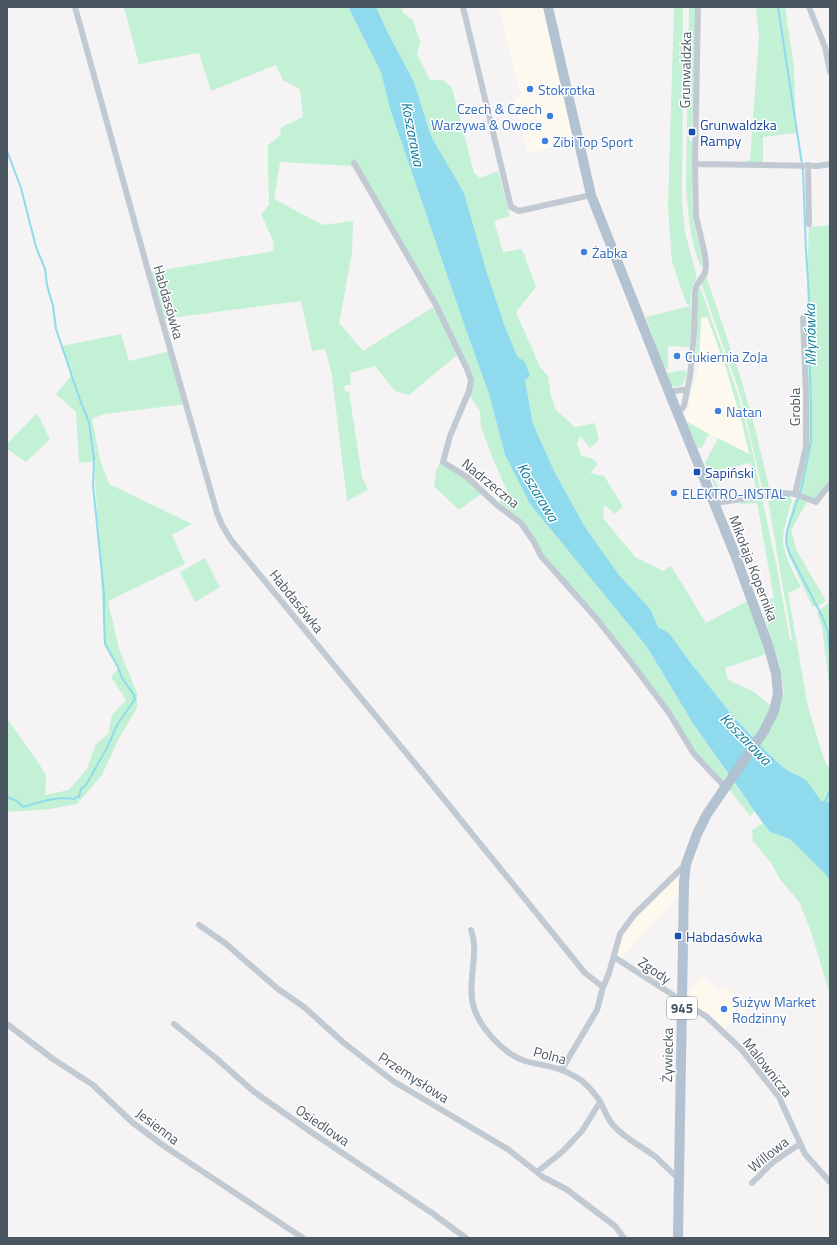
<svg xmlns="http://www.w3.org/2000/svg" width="837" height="1245" font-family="'Titillium Web',sans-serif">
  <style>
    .commercial { fill: #fdf9ef }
    .green { fill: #c3f1d5 }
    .water { fill: #90daee }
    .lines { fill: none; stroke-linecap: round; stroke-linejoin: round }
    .stream { stroke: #90daee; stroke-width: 2 }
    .minor { stroke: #c1cad2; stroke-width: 6 }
    .primary { stroke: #b3c2d1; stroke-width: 10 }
    .shop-dot { fill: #3f7fe0; stroke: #fff; stroke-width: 1.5 }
    .transit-dot { fill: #1a4fb4; stroke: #fff; stroke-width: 1.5 }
    .labels { text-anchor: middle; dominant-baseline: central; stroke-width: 3; stroke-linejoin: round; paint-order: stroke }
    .shield { fill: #fff; stroke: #808990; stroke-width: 1 }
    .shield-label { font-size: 13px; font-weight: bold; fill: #4a5661 }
    .street-label { font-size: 14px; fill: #4a5661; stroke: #fff }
    .shop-label { font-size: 14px; fill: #366cbe; stroke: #fff; text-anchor: start }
    .transit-label { font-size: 14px; fill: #164399; stroke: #fff; text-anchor: start }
    .water-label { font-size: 15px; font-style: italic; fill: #0c7c9b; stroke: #fff }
  </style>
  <rect width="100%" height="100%" fill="#f5f3f3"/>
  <path class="commercial" d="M499,7H544L576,142L528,153L514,97L520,96Z
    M707,317L726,368L742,423L749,455L686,421V416L699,365L701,318Z
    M681,873V891L622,958L616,955L622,934L636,916Z
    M702,976L718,992L725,985L746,1008L724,1030L690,1003L689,989Z"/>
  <path class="green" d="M124,7H348L381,72L390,109L466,330L489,394L505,455L530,504L647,647L692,722L728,774L722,782L704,765L671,713L542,555L523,521L499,502L507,491L493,459L481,426L480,411L470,396L471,380L438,304L353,166L280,162L274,199L323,225L353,221L352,253L339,323L363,351L435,306L457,355L409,395L395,391L375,366L350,373L351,385H345L344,391L349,392L362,477L368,490L347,501L332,375L325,349L312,351L301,301L162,319L151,272L274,251L273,241L261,214L269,205L268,165V145L281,135L280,128L303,117L300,89L283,80L276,65L211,91L199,53L139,64Z
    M376,7H401L403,13L413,20L420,42L417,54L430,80H443L452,88L474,173L480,178L498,171L510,216L494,221L503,252L522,249L536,287L516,312L540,367L548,376L551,396L556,410L575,427L595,423L599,440L590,448L580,436L577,444L581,455L595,460L597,465L590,473L604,476L623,506L615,514L604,505L603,518L635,557L663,571L671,566L706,623L747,601L766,654L725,668L728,680L754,692L771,706L764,722L754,738L732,715L690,662L669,633L658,627L651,610L619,575L585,527L555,473L533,424L525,380L530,376L525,362L517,356L504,324L487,273L464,193L431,136L414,82L388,33Z
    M674,7H683L682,203L685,232L697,278C688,289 691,311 691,325C691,332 690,340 689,347L668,346V369H664L646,317L690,306L686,303L672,262L668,207Z
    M689,7H696L694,117H692V125L690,127V141H693C693,166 691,191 693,216C695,233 702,248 703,266L700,265C690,239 688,213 686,186Z
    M756,7H785L794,67L796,133L763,137V165H736L750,160L759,37Z
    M830,225V483L815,499L797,494L807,448L806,331L808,319L807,275L809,227Z
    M705,273L741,379L755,428L770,491L763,492L745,414L737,385L700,280Z
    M700,287L737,392L750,440L761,493L757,494L751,463L711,471L723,498H720L705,463L718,438L749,454L742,423L726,368L707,317L701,318L699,361L696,358L697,296Z
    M121,334L129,361L171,351L186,404L104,414L92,419L100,460L109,484L192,524L172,535L185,564L108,601L119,649L137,693V708L118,740L102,775L77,804L50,809L7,812V718L41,767L46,776L45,795L69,790L87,769L96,744L108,734L112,715L126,700L111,677L118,669L104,641L101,574L94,463L98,461L79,463L76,412L56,394L71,376L62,346Z
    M685,370L687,374L686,378L682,385L675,387L671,385L667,374L668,373Z
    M37,413L50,439L26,462L7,449V444Z
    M686,421L709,434L702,447L698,448L696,445Z
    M443,462L484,492L459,510L434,486L436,471L440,463Z
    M783,495L789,496L792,500C789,511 783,530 783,540C783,553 795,576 801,587L788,593L808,707L823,756L828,767H830V802L821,801L795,773L784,768L759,744L778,714L784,693L781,671L760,601L774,598L757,503L740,504V501L762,498L777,568L790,641L792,640L768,500L769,497Z
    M798,498L807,502L791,530L797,551L826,601L816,607L812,606L788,554C782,536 790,519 794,501Z
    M205,558L220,587L195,602L180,572Z
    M830,599V691L822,628L817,613L829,602L828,600Z
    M733,782L755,811L750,816L729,789Z
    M763,823L770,832L790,839L826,875L830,881V991H829L812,935L800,903L779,878L772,864L753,841L752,830Z"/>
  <path class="water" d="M348,7H376L388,33L414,82L431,136L464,193L487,273L504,324L517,356L525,362L530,376L525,380L533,424L555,473L585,527L619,575L651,610L658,627L669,633L690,662L732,715L766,751L784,768L806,780L821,801L830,802V881L826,875L790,839L770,832L763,823L692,722L647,647L530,504L505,455L489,394L466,330L390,109L381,72Z"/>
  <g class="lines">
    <path class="stream" d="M778,7L803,171L806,250L810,313L809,340L811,405V441L802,486L787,531L786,540L787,546L790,554L822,616L828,632L830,653
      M7,151L21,188L36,247L45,269L47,285L53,306L56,329L80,400L89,422L94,459L93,485L104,594V617L105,644L118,667L122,678L134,695L135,699L117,725L108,746L86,785L81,789L79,797H77L74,799C56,796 40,802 23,807L17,801L7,797
      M825,802L830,790"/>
    <path class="minor" d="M75,7L157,303L217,513L222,525L231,540L426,777L585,973L603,987L609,973L620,934L634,915L685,865
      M463,7L511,207L519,211L591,195
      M809,7L825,47L830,72
      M354,163L436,305L467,369L471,380L469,391L450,436L443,462L467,477L497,505L521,523L534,542L541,556L596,618L630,661L669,713L694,754L725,787
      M695,164L818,166L830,164
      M808,165L809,224
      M669,392L687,389
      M678,414L684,406L690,376L694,332L695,292L697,285L705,273L706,265L705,255L696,216L695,164L698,7
      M795,494L806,447V394L803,318
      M715,503L782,493L795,494L816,502L830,484
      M199,925L225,943L278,989L304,1007L344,1043L393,1081L509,1150L543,1177L566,1189L615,1226L624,1238
      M471,930C480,954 466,982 474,1008C480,1028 505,1055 525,1061C543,1066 558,1066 574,1076C585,1081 593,1092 600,1101C604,1109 607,1118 613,1125C625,1139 643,1147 657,1158C664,1165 671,1172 679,1179
      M614,957L707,1017L741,1049L779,1097L805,1154L830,1182
      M7,1024L53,1059L93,1085L133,1123L164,1146L303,1238
      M174,1024L217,1059L253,1091L311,1132L432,1213L466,1238
      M562,1069L597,1010L603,987
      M537,1172L562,1152L582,1131L600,1102
      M752,1183L773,1162L800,1144"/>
    <path class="primary" d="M548,7L591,195L669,392L736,557L768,645L776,673L778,694L774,711L764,731L707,814L697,834L686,864L684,882L678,1238"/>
  </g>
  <g class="shop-dot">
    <circle cx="530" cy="89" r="4"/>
    <circle cx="550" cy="116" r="4"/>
    <circle cx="545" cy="141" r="4"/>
    <circle cx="584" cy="252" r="4"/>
    <circle cx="677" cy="356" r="4"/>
    <circle cx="718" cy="411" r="4"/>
    <circle cx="674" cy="493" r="4"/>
    <circle cx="724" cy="1009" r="4"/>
  </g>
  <g class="transit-dot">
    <rect x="688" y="128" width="8" height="8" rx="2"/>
    <rect x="693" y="468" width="8" height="8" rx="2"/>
    <rect x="674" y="932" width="8" height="8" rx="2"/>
  </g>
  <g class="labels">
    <rect class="shield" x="667" y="997" width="30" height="22" rx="3"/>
    <g class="shield-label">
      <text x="682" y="1008">945</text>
    </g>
    <g class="street-label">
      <text transform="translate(685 70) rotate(-89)">Grunwaldzka</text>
      <text transform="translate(169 302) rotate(74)">Habdasówka</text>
      <text transform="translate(794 407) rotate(-90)">Grobla</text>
      <text transform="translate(491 483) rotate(39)">Nadrzeczna</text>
      <text transform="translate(754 568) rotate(69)">Mikołaja Kopernika</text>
      <text transform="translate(297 601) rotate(51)">Habdasówka</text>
      <text transform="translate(655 970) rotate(34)">Zgody</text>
      <text transform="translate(550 1055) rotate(15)">Polna</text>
      <text transform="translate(667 1055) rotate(-89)">Żywiecka</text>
      <text transform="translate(768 1067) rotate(52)">Malownicza</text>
      <text transform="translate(414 1077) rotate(33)">Przemysłowa</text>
      <text transform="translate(323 1125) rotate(34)">Osiedlowa</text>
      <text transform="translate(158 1126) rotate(37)">Jesienna</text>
      <text transform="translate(768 1154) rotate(-39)">Willowa</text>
    </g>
    <g class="shop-label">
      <text x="538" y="89">Stokrotka</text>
      <text x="542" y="108" text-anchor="end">Czech &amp; Czech<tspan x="542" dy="16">Warzywa &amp; Owoce</tspan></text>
      <text x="553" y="141">Zibi Top Sport</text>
      <text x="592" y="252">Żabka</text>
      <text x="685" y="356">Cukiernia ZoJa</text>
      <text x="726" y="411">Natan</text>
      <text x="682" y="493">ELEKTRO-INSTAL</text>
      <text x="732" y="1001">Sużyw Market<tspan x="732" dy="16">Rodzinny</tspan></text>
    </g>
    <g class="transit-label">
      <text x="700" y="124">Grunwaldzka<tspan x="700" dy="16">Rampy</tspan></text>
      <text x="705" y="472">Sapiński</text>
      <text x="686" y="936">Habdasówka</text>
    </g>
    <g class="water-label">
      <text transform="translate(413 134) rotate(79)">Koszarawa</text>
      <text transform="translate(810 335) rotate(-91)">Młynówka</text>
      <text transform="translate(538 492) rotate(59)">Koszarawa</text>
      <text transform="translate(746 739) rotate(46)">Koszarawa</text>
    </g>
  </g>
  <rect width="837" height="1245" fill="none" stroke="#4a5661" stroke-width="16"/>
</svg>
